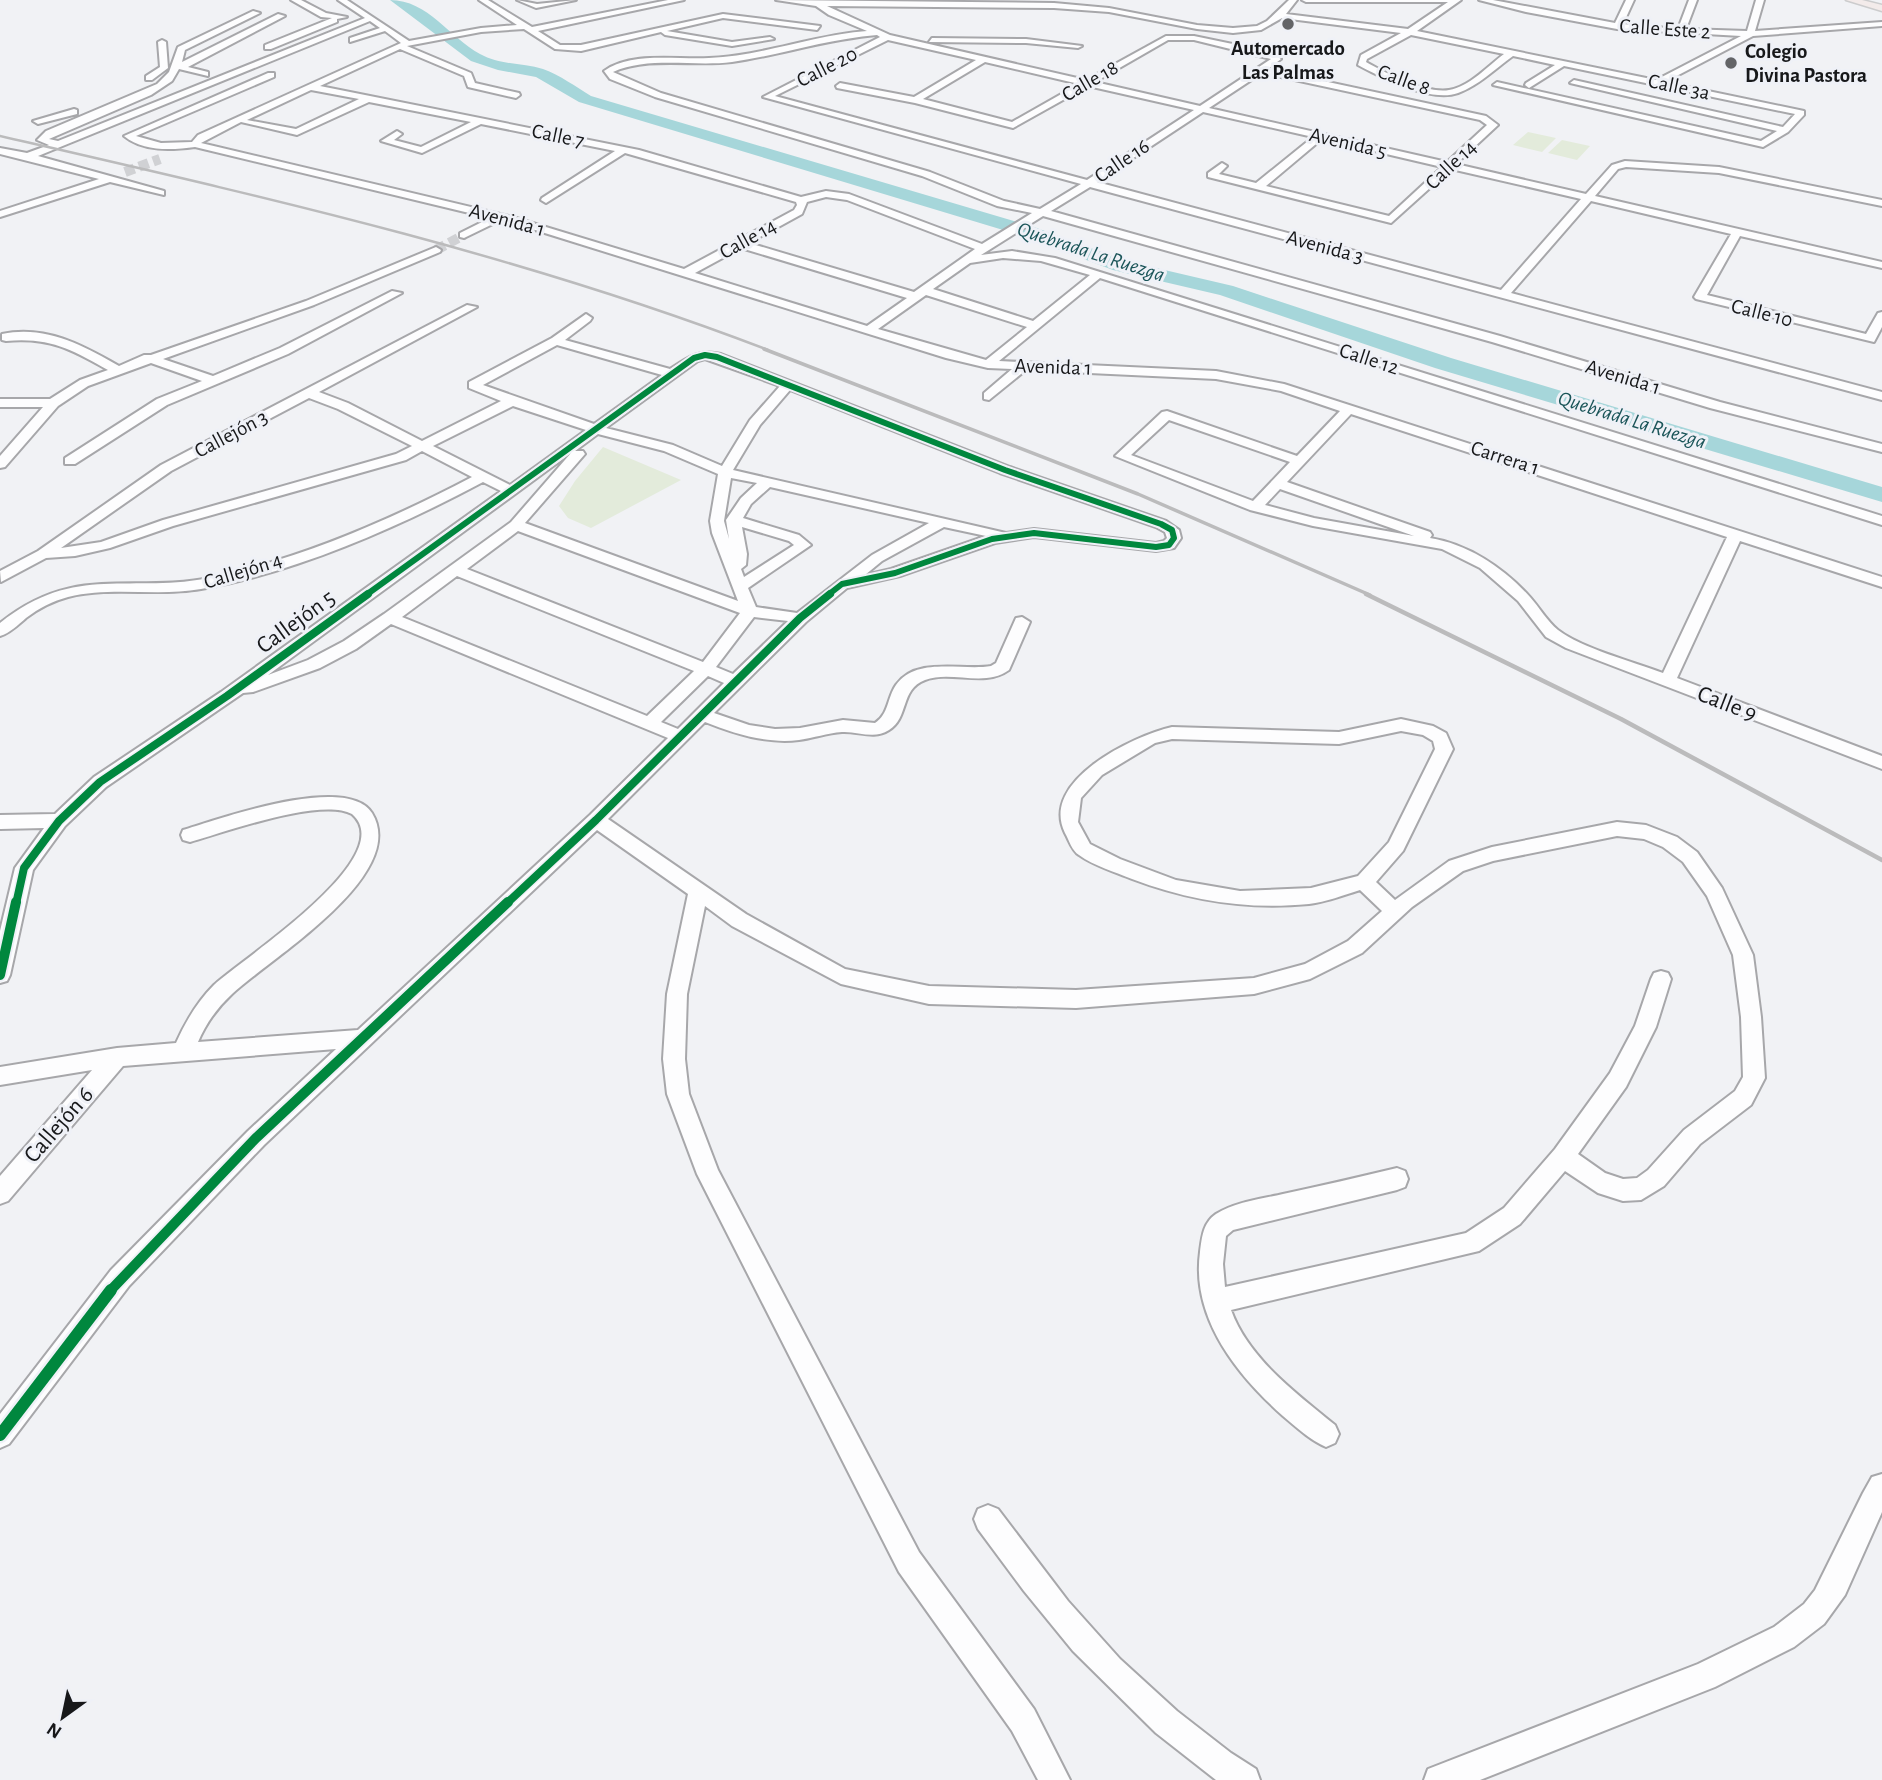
<svg xmlns="http://www.w3.org/2000/svg" width="1882" height="1780" font-family="'Alegreya Sans',sans-serif">
  <style>
    .green { fill: #e3ebdb }
    .lines { fill: none; stroke-linecap: round; stroke-linejoin: round }
    .river { fill: #a6d6da; fill-rule: evenodd }
    .minor-tunnel { stroke: #d0d1d4; stroke-width: 10; stroke-dasharray: 10 5; stroke-linecap: butt }
    .minor-casing { stroke: #a7a7aa; stroke-width: 4 }
    .major-casing { stroke: #cccccd; stroke-width: 3 }
    .minor { fill: #fdfdfe; fill-rule: evenodd }
    .major { fill: #f3ebea; fill-rule: evenodd }
    .rail-far2 { stroke: #bbbbbc; stroke-width: 2.5 }
    .rail-far1 { stroke: #bbbbbc; stroke-width: 3.5 }
    .rail { stroke: #bbbbbc; stroke-width: 4.5 }
    .cycleway-far3-casing { stroke: #eff1f7; stroke-width: 10 }
    .cycleway-far2-casing { stroke: #eff1f7; stroke-width: 11 }
    .cycleway-far1-casing { stroke: #eff1f7; stroke-width: 14 }
    .cycleway-casing { stroke: #eff1f7; stroke-width: 17 }
    .cycleway-far3 { stroke: #00873e; stroke-width: 6 }
    .cycleway-far2 { stroke: #00873e; stroke-width: 8 }
    .cycleway-far1 { stroke: #00873e; stroke-width: 10 }
    .cycleway { stroke: #00873e; stroke-width: 12 }
    .poi-dot { fill: #636467; stroke: #eff1f7; stroke-width: 2.5 }
    .labels { text-anchor: middle; dominant-baseline: central; stroke-width: 6; stroke-linejoin: round; paint-order: stroke }
    .far-street-label { font-size: 21px; fill: #17181a; stroke: #eff1f7 }
    .far-poi-label { font-size: 21px; font-weight: bold; fill: #17181a; stroke: #eff1f7 }
    .far-water-label { font-size: 21px; font-style: italic; fill: #1b5559; stroke: #eff1f7 }
    .street-label { font-size: 24px; fill: #17181a; stroke: #eff1f7 }
  </style>
  <rect width="100%" height="100%" fill="#f1f2f5"/>
  <path class="green" d="M1528,132L1556,138L1542,152L1513,145Z
    M1562,140L1590,146L1577,160L1548,153Z
    M603,447L681,480L591,528L568,518L559,506L575,481Z"/>
  <g class="lines">
    <path class="river" d="M390,0C428,0 450,38 480,54C500,65 523,63 543,69C560,75 576,87 591,96L1034,227L1126,261L1233,286L1451,358L1882,487V502L1435,368L1220,295L1113,270L1020,235L579,102L536,77L498,70L471,61Z"/>
    <path class="minor-tunnel" d="M125,172L160,159
      M436,250L464,235"/>
    <defs>
      <path id="minor" d="M291,0H301L326,13L347,17L337,19V22L271,49H265V45L332,18L321,17Z
        M338,0H347L409,41L481,28L517,25L479,0H488L532,27L668,0H684L538,31L560,45H581L723,14L820,26L817,30L723,18L667,31L732,42L770,37L774,39L732,46L665,35L661,32L581,51L555,49L524,29L481,32L407,46L471,73L475,83L519,93L520,95L516,98L468,87L464,76L400,49L320,86L639,150L801,197L826,191L849,194L982,244L1032,213L997,206L922,176L655,97L610,79L604,71C631,51 677,60 709,58C762,56 813,35 867,31L829,15L816,6L776,0L1054,3L1109,8L1197,25L1233,28L1257,26L1267,21L1289,0H1297L1286,14L1408,29L1448,2H1306L1302,0H1461L1417,31L1656,80L1741,36L1617,29L1526,12L1479,0H1493L1615,23L1626,0H1634L1623,24L1678,29L1689,0H1697L1686,29L1747,31L1756,0H1764L1755,31L1882,22V26L1753,36L1665,82L1804,111V115L1788,132L1763,147L1493,85L1497,82L1761,141L1777,131L1570,83L1574,80L1783,127L1795,114L1564,66L1529,88L1525,85L1526,83L1555,65L1513,56C1495,69 1478,86 1458,93C1431,103 1382,78 1358,65L1361,55L1401,33L1282,18L1261,30L1233,33L1197,29L1109,12L1054,8L827,6L890,35L1086,80L1166,36H1194L1271,52L1281,59L1268,69L1486,116L1498,125L1456,164L1586,194L1612,165L1625,161L1719,167L1882,200V206L1719,173L1626,167L1618,169L1595,196L1882,262V268L1740,236L1707,295L1866,334L1878,313L1882,312V327L1874,342L1696,299L1694,297L1731,234L1591,201L1511,293L1882,392V400L1090,187L1051,211L1500,336L1720,402L1882,444V452L1710,408L1492,342L1043,216L981,255L1012,251L1055,258L1882,516V525L1100,278L999,361L1216,371L1284,384L1882,577V587L1740,541L1677,678L1882,756V769L1566,648L1546,637L1518,601L1480,568L1442,549L1313,526L1250,510L1115,456L1162,412L1167,411L1297,456L1340,411L1281,391L1216,379L1026,370L989,400L984,399V393L1012,369L988,368L946,358L506,221L501,220L464,238L460,237V233L490,218L195,147C172,150 143,152 124,136L268,73H274V77L136,136L161,143L192,142L198,135L401,43L385,31L350,42V38L380,28L370,21L38,156L164,191V195L110,182L0,217V211L99,179L0,154V148L27,153L49,145L37,140L46,131L157,84L169,72L178,47L253,11L260,13L185,50L182,62L278,14L285,16L188,67L208,72V76L179,69L172,81L151,95L49,139L58,141L365,18ZM877,35L880,37L763,97L1081,184L1040,209L1004,201L930,172L661,93L613,72C649,56 694,67 732,62C781,55 827,39 877,35ZM1411,35L1504,54C1488,66 1469,87 1449,90C1427,94 1385,73 1366,62L1367,59ZM888,40L976,60L914,97L840,83L836,86L837,88L915,103L1013,128L1088,86L1194,110L1087,180L775,96ZM1168,40H1194L1271,59L1200,106L1095,82ZM985,62L1079,84L1012,122L923,99ZM1262,73L1480,120L1487,125L1447,162L1209,108ZM311,90L359,99L296,129L247,120ZM369,102L471,122L421,147L394,140L402,134L397,131L381,141L422,153L481,124L615,151L542,198L541,200L546,203L625,153L796,202L797,205L794,210L684,269L513,217L201,143L241,122L297,135ZM1203,112L1313,137L1256,183L1219,174L1227,166L1222,163L1208,173V177L1391,223L1451,169L1581,199L1501,290L1097,182ZM1322,139L1442,167L1389,216L1266,186ZM826,197L847,200L975,249L914,292L749,243L802,214L807,202ZM741,248L907,298L867,326L695,273ZM1003,258L1041,261L1090,275L1033,321L933,289L970,263ZM926,295L1027,327L986,360L878,329ZM1351,414L1727,537L1663,673C1634,662 1581,648 1558,630C1547,621 1539,607 1530,597C1504,568 1468,544 1430,538L1432,535L1430,532L1287,482ZM1169,420L1290,462L1253,501L1131,455ZM1280,489L1414,536L1314,518L1265,505Z
        M517,0L537,4L576,0L536,8Z
        M932,38L1026,39L1082,46L1078,48L1026,43L929,42Z
        M162,40L166,42L168,68L152,80H146V76L160,67L158,42Z
        M74,109L77,110V114L38,124L33,121Z
        M436,247L441,250L440,252L314,305L163,359L213,376L280,348L392,291L402,293L288,354L167,405L75,464H65V458L157,399L202,381L151,363L88,386L58,406L5,467L0,468V456L43,407H0V399H50L80,380L108,370C71,349 49,337 6,341L2,340V334C46,325 82,345 119,366L144,355H151L306,301Z
        M467,305L477,307L319,392L348,403L422,441L501,401L469,388V382L552,338L586,314L592,318L590,321L565,340L670,369C688,357 699,349 721,354L1010,467L1166,521L1179,530L1181,538L1174,548L1156,551L1034,537L995,543L900,576L847,588L806,622L714,713L749,725L775,729L800,728L843,720L875,723C889,714 887,698 896,685C916,656 962,671 991,666L996,663L1016,618L1022,617L1030,622L1009,670C984,688 952,670 925,680C900,689 909,718 889,730C874,740 858,731 842,732C827,733 814,738 799,740C767,744 735,734 705,722L608,819L746,914L845,969L929,986L1076,990L1254,978L1305,964L1348,941L1382,911L1360,890C1344,895 1326,902 1309,904C1247,910 1190,901 1132,879C1115,872 1094,866 1079,855C1072,851 1069,840 1065,833C1039,781 1133,736 1172,727L1339,732L1401,719L1433,726L1446,733L1453,749L1403,851L1376,882L1395,900L1449,861L1492,847L1617,822L1646,825L1677,837L1697,852L1722,888L1753,955L1761,1017L1765,1078L1751,1105L1700,1144L1664,1186L1641,1200L1623,1201L1598,1193L1565,1171L1520,1224L1479,1251L1231,1310C1248,1358 1297,1394 1335,1425L1339,1434L1335,1443L1326,1447C1310,1440 1296,1427 1283,1416C1237,1375 1191,1318 1200,1252C1202,1237 1203,1223 1216,1214C1235,1202 1261,1199 1283,1194C1321,1186 1359,1177 1397,1168L1405,1171L1408,1179L1405,1187L1397,1190L1233,1230L1226,1236L1223,1264L1225,1287L1466,1233L1504,1208L1555,1149L1610,1073L1635,1026L1651,979L1654,973L1661,971L1668,973L1671,979L1656,1027L1626,1087L1578,1154L1605,1173L1623,1179L1637,1178L1648,1170L1684,1130L1735,1091L1743,1077L1741,1017L1733,955L1707,896L1683,862L1663,847L1644,839L1617,836L1493,861L1463,871L1412,907L1362,953L1310,979L1254,994L1076,1008L929,1004L841,984L732,926L705,906L687,994L685,1059L689,1094L718,1170L919,1552L1034,1709L1070,1780H1038L1012,1731L899,1572L697,1174L667,1094L663,1059L667,994L688,894L597,830L264,1145L129,1286L9,1444L0,1448V1414L111,1270L248,1131L336,1049L123,1066L8,1201L0,1204V1176L92,1070L0,1085V1067L117,1048L176,1043C186,1021 197,1002 214,985C239,961 402,857 352,814C321,797 225,832 190,842L183,840L181,835L183,830C219,819 347,773 372,813C410,875 268,960 232,994C217,1008 206,1023 198,1042L358,1030L590,815L668,738L391,624L356,649L320,668L253,692L243,693L106,787L65,826L33,870L10,975L7,981L0,983V931L15,868L44,828L0,829V815L55,814L94,777L221,692L501,491L483,482C399,527 294,573 201,589C157,597 112,586 68,597C53,601 39,608 26,618C18,625 10,633 0,636V623C76,562 131,595 214,577C303,558 392,519 472,477L422,451L406,460L173,526L110,548L75,556L46,558L1,582L0,571L38,551L161,465ZM557,345L662,375L594,424L483,385ZM705,359L780,386L750,420L722,466L673,445L606,428L698,361ZM790,390L1000,473L1156,527L1165,532L1167,538L1164,541L1156,543L1034,529L1006,533L733,470L760,425ZM309,398L338,409L412,446L396,454L163,520L101,542L61,548L171,471ZM513,406L586,430L510,485L433,446ZM598,434L664,451L718,474L710,521L712,533L738,601L525,523L585,454L583,451H575ZM571,453L511,522L384,614L344,641L308,660L268,675ZM731,478L757,483L741,498L726,520L729,539L724,521ZM770,487L929,523L872,555L797,613L756,607L748,588L811,545L799,535L743,518L751,504ZM742,527L789,541L794,545L744,577L741,569L746,565L747,554ZM944,527L986,536L891,569L865,575L882,561ZM518,531L740,613L703,662L467,569ZM457,576L694,671L647,716L402,617ZM754,617L788,621L733,674L716,667ZM708,676L724,683L678,729L661,722ZM1401,731L1423,735L1433,741L1435,749L1389,842L1358,876L1311,888L1240,891L1176,880L1120,859L1090,844L1078,822L1081,798L1102,775L1155,743L1172,739L1339,744Z
        M1882,1474V1512L1845,1595L1824,1624L1794,1647L1715,1687L1480,1780H1424L1428,1769L1698,1664L1774,1627L1804,1604L1815,1590L1863,1493L1872,1477Z
        M988,1505L998,1509L1068,1601L1120,1659L1177,1711L1231,1753L1256,1769L1260,1780H1216L1156,1733L1073,1651L1024,1591L978,1529L974,1519L978,1509Z"/>
      <path id="major" d="M1846,0H1862L1882,5V11Z"/>
    </defs>
    <use href="#minor" class="minor-casing"/>
    <use href="#major" class="major-casing"/>
    <use href="#minor" class="minor"/>
    <use href="#major" class="major"/>
    <path class="rail-far2" d="M0,136C260,196 519,254 768,350"/>
    <path class="rail-far1" d="M764,349L1138,494L1370,595"/>
    <path class="rail" d="M1366,594L1621,719L1882,860"/>
    <defs>
      <path id="cycleway-far3" d="M366,595L694,358L705,355L717,357L1005,470L1161,524L1172,530L1174,538L1169,545L1156,547L1034,533L992,539L895,573L842,584L828,595"/>
      <path id="cycleway-far2" d="M16,904L24,868L59,821L100,782L227,696L368,594
        M506,904L596,820L800,618L830,594"/>
      <path id="cycleway-far1" d="M0,975L16,902
        M109,1292L256,1138L508,902"/>
      <path id="cycleway" d="M0,1435L111,1290"/>
    </defs>
    <use href="#cycleway-far3" class="cycleway-far3-casing"/>
    <use href="#cycleway-far2" class="cycleway-far2-casing"/>
    <use href="#cycleway-far1" class="cycleway-far1-casing"/>
    <use href="#cycleway" class="cycleway-casing"/>
    <use href="#cycleway-far3" class="cycleway-far3"/>
    <use href="#cycleway-far2" class="cycleway-far2"/>
    <use href="#cycleway-far1" class="cycleway-far1"/>
    <use href="#cycleway" class="cycleway"/>
  </g>
  <g class="poi-dot">
    <circle cx="1288" cy="24" r="7"/>
    <circle cx="1731" cy="63" r="7"/>
  </g>
  <g class="labels">
    <g class="far-street-label">
      <text transform="translate(1665 29) rotate(4)">Calle Este 2</text>
      <text transform="translate(827 67) rotate(-27)">Calle 20</text>
      <text transform="translate(1404 80) rotate(20)">Calle 8</text>
      <text transform="translate(1090 81) rotate(-30)">Calle 18</text>
      <text transform="translate(1679 87) rotate(12)">Calle 3a</text>
      <text transform="translate(558 136) rotate(12)">Calle 7</text>
      <text transform="translate(1348 143) rotate(13)">Avenida 5</text>
      <text transform="translate(1122 161) rotate(-34)">Calle 16</text>
      <text transform="translate(1451 165) rotate(-43)">Calle 14</text>
      <text transform="translate(507 220) rotate(15)">Avenida 1</text>
      <text transform="translate(748 239) rotate(-29)">Calle 14</text>
      <text transform="translate(1325 247) rotate(15)">Avenida 3</text>
      <text transform="translate(1762 313) rotate(14)">Calle 10</text>
      <text transform="translate(1369 359) rotate(18)">Calle 12</text>
      <text transform="translate(1053 367) rotate(2)">Avenida 1</text>
      <text transform="translate(1623 377) rotate(17)">Avenida 1</text>
      <text transform="translate(231 434) rotate(-28)">Callejón 3</text>
      <text transform="translate(1505 458) rotate(18)">Carrera 1</text>
      <text transform="translate(243 571) rotate(-17)">Callejón 4</text>
    </g>
    <g class="far-poi-label">
      <text x="1288" y="48">Automercado<tspan x="1288" dy="24">Las Palmas</tspan></text>
      <text x="1745" y="51" text-anchor="start">Colegio<tspan x="1745" dy="24">Divina Pastora</tspan></text>
    </g>
    <g class="far-water-label">
      <text transform="translate(1091 252) rotate(18)">Quebrada La Ruezga</text>
      <text transform="translate(1632 420) rotate(17)">Quebrada La Ruezga</text>
    </g>
    <g class="street-label">
      <text transform="translate(296 622) rotate(-36)">Callejón 5</text>
      <text transform="translate(1727 704) rotate(21)">Calle 9</text>
      <text transform="translate(59 1125) rotate(-49)">Callejón 6</text>
    </g>
  </g>
  <g transform="translate(63 1717) rotate(213)" stroke="#eff1f7" stroke-width="5" paint-order="stroke">
  <path d="M0-5L12 26L0 18L-12 26Z" fill="#17181a"/>
  <text y="-10" font-size="19" font-weight="bold" text-anchor="middle" fill="#17181a">N</text>
  </g>
</svg>
